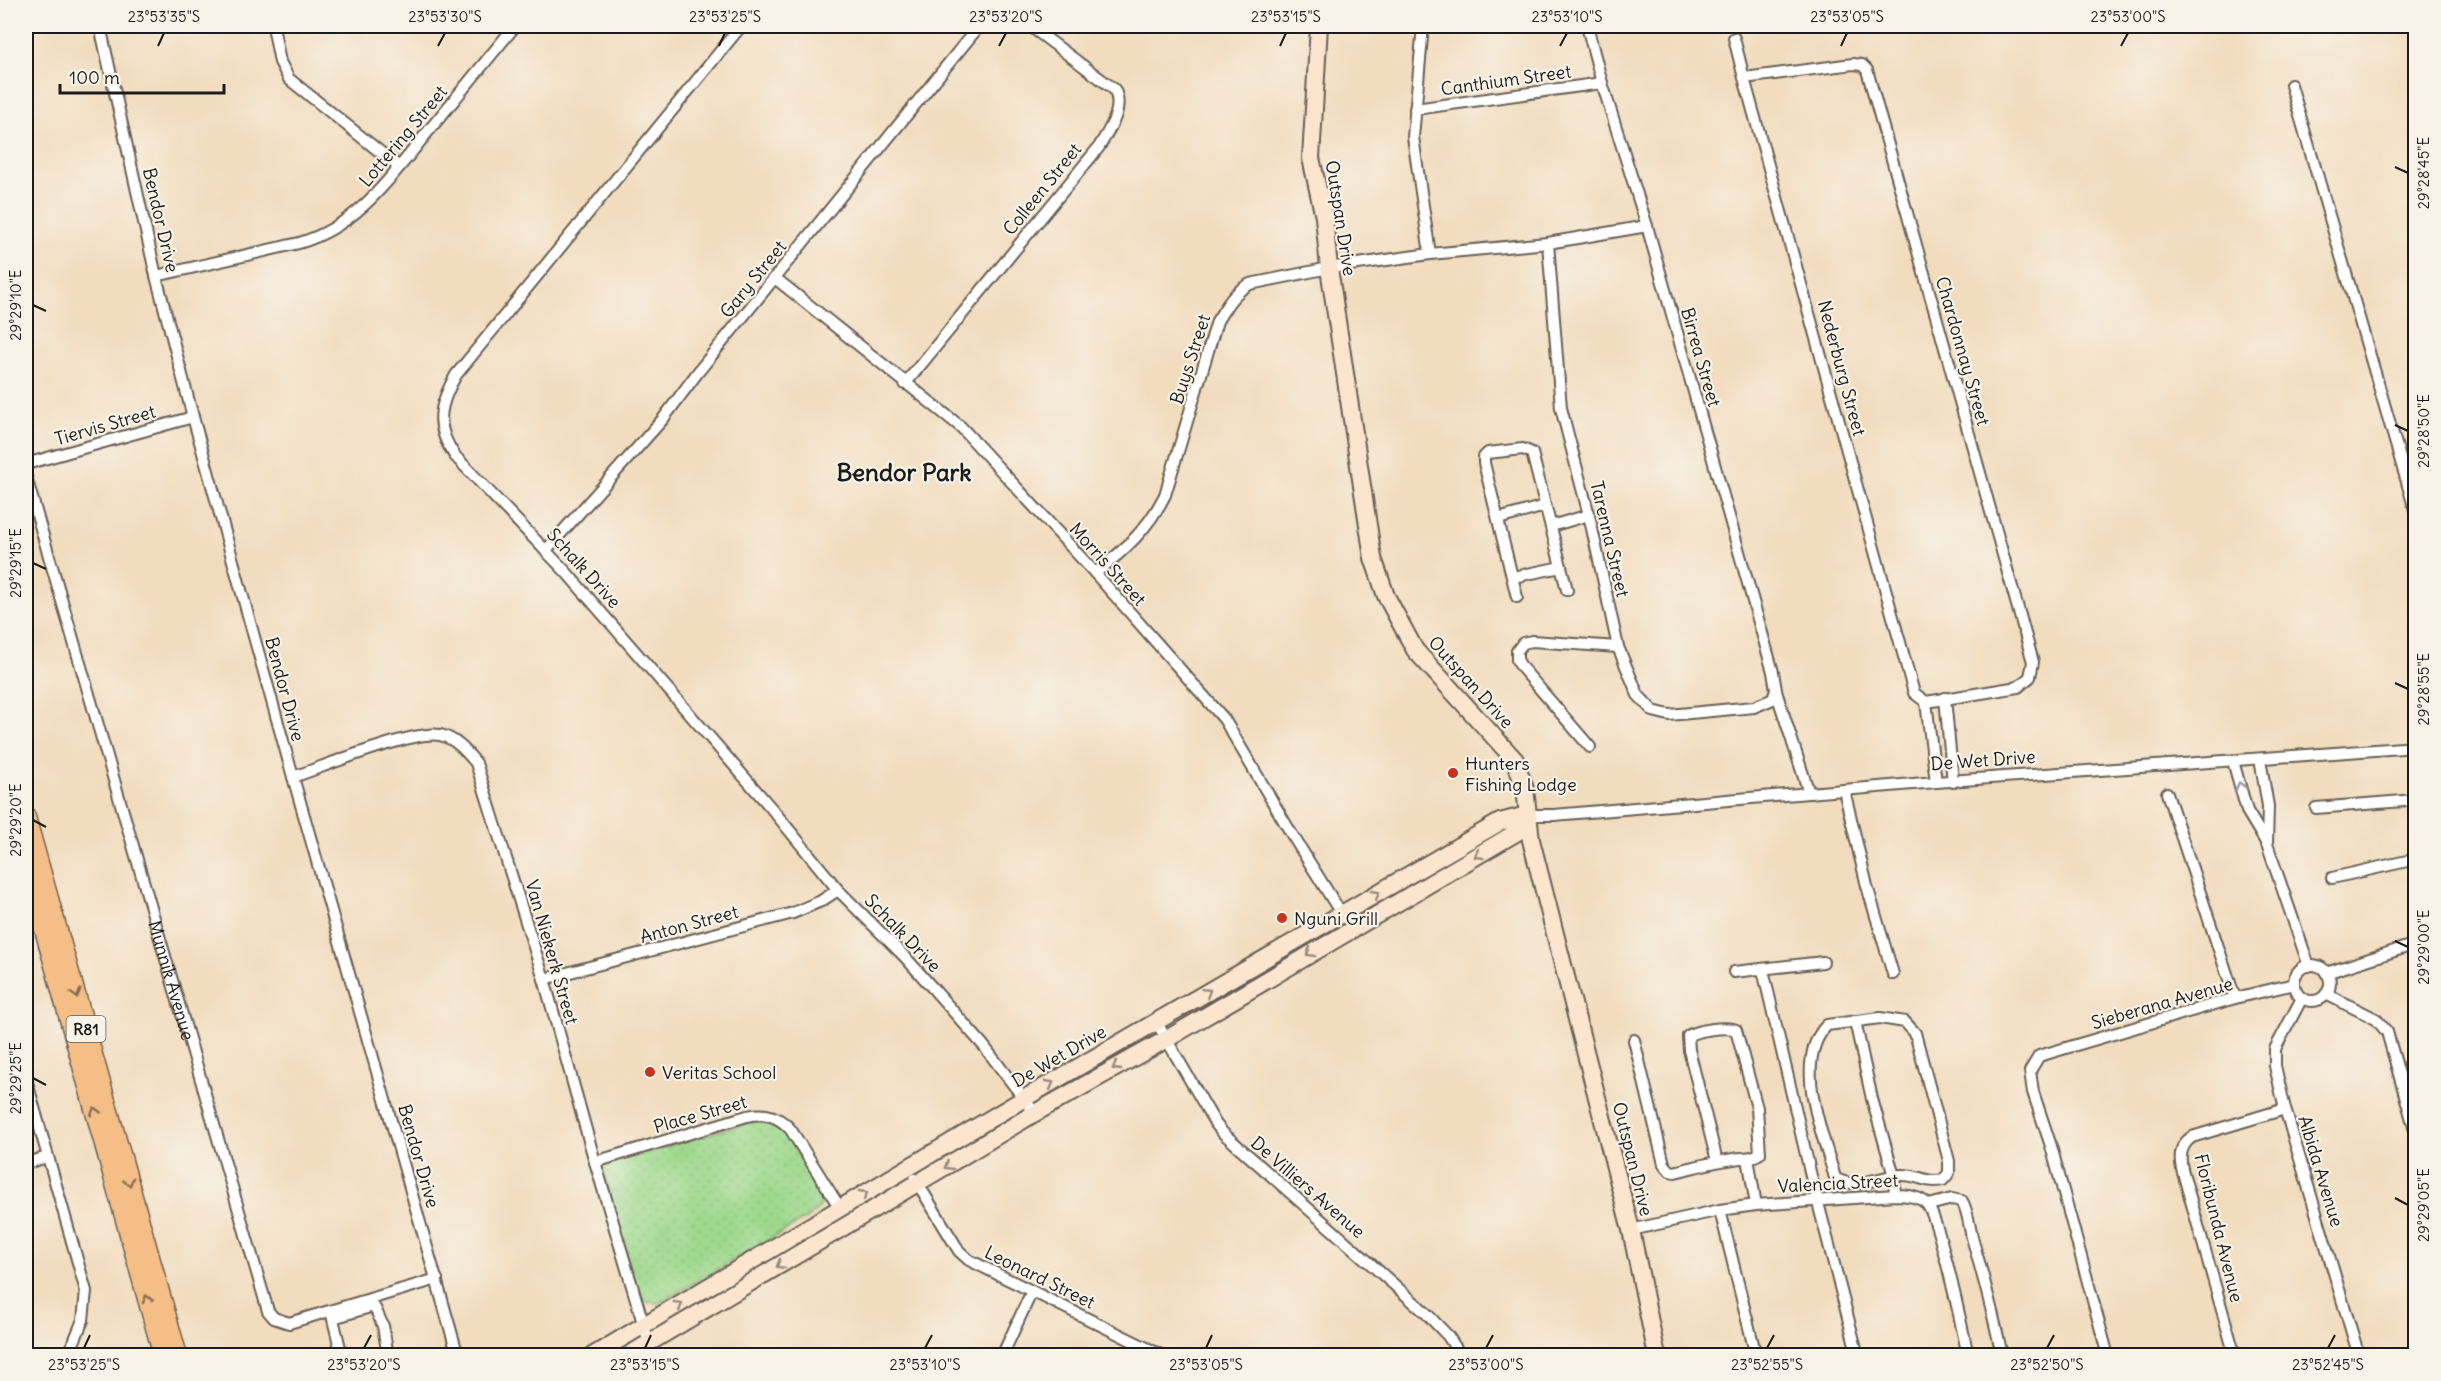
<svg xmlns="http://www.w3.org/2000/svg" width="2441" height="1381" font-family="Delius,sans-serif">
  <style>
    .grass { fill: url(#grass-dots); stroke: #5d7a54; stroke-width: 1.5 }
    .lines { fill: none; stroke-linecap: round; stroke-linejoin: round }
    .street-casing { stroke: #675f55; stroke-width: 14 }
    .secondary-casing { stroke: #675f55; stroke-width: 20 }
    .primary-casing { stroke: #675f55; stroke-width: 21 }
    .street { stroke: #fff; stroke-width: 10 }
    .secondary { stroke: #fbe5cf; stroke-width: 16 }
    .primary { stroke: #f6be87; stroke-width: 18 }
    .oneway { stroke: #999 }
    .oneway2 { stroke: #978b7e }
    .oneway3 { stroke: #896d52 }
    .ticks { fill: none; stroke: #1c1c1c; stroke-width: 2 }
    .poi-dot { fill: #c8321e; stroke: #f7f3e8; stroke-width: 2 }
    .labels { text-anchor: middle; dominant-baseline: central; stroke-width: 4.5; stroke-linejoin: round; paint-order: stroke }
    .shield { fill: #f7f3e8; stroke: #5e5c59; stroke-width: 1.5 }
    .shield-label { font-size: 16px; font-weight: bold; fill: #1c1c1c }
    .street-label { font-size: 18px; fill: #1c1c1c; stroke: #f7f3e8 }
    .poi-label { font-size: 18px; fill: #1c1c1c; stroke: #f7f3e8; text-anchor: start }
    .district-label { font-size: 24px; font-weight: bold; fill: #1c1c1c; stroke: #f7f3e8 }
    .neatline { fill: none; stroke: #1c1c1c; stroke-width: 2 }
    .ticks-label { font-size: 15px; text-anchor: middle; fill: #1c1c1c }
  </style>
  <defs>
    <pattern id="grass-dots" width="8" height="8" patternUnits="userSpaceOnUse" patternTransform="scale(1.5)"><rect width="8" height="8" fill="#9ed98d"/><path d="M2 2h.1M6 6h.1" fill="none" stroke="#88ba79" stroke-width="1.8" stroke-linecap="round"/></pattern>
  </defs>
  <rect width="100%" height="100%" fill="#f7f3e8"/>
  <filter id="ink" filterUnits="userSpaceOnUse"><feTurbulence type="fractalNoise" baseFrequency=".0167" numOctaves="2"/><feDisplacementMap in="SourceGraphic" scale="12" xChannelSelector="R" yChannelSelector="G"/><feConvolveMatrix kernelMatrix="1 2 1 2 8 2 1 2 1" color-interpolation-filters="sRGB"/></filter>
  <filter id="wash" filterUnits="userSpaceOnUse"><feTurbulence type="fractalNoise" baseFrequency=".008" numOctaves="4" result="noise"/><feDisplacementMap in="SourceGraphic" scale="24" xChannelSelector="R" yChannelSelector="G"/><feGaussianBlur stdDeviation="1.35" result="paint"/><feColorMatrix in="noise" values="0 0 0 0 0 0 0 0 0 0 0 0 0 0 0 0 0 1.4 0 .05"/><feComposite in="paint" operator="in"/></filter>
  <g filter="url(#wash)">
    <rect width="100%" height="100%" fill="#f2dcbe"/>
    <path class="grass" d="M760,1119L772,1122L782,1128L821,1191C824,1204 818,1210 809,1217L663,1301C653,1306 645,1302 637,1295L604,1173L609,1164L616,1161Z"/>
  </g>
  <g filter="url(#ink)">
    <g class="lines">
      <defs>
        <g id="street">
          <path d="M100,26L156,276L193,417L293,777L458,1356"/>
          <path d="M273,26L280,62L289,79L399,167"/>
          <path d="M741,26L456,375C439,405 434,426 455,456L567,573L772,809L838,890L906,958L983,1045L1035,1113"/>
          <path d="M1423,26L1413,137L1430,254"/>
          <path d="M1734,38L1744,78L1914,693L1926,702L2018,687L2030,677L2033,662L1867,70L1862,65L1853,64L1744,78"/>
          <path d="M2291,85L2416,513"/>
          <path d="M1415,109L1602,83"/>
          <path d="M1548,243L1561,408L1589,515L1618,647L1638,695L1653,711L1669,715L1754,707L1773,699L1776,690L1773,672L1647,226L1602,83L1587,26"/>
          <path d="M156,276L299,243C359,226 393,174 431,128C459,94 487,60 515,26"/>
          <path d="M775,278L961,427L1095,573L1224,719L1291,833L1344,918"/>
          <path d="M905,384L1099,147C1109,130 1125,108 1114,89L1030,26"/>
          <path d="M26,464L193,417"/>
          <path id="s1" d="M26,477L268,1311L274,1318L289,1323L437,1279"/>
          <path d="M1498,519L1545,506"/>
          <path d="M1551,526L1589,515"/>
          <path d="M547,549L663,419L698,372L979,26"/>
          <path d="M1095,573C1125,550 1148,529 1165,495L1217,321C1227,305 1233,293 1250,284L1329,268L1430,254L1548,243L1647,226"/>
          <path d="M1513,577L1561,567"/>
          <path d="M1517,597L1484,463V457L1488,453L1523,449L1532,453L1567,590"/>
          <path d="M1776,691L1809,793"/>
          <path d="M1945,698L1953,782"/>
          <path d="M1926,702L1936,782"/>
          <path d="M1590,747L1522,668L1517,660V651L1523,643L1532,641L1618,647"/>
          <path d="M2260,759L2268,806L2267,844"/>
          <path d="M2233,761L2247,811L2267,844L2309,966"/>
          <path d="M293,777C323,767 412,730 440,735C455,738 466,751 476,763L544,979L595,1162L649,1343"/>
          <path d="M1844,790L1867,886L1893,974"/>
          <path d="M2167,793L2235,998"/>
          <path d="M2316,808L2416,800"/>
          <path d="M1527,815H1554L1936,782L2416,747"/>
          <path d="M2332,878L2416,859"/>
          <circle cx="2312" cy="983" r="18"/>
          <path d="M1763,970L1811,1176L1858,1356"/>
          <path d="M1734,972L1823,962"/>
          <path d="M2326,973L2416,944"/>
          <path d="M544,979L793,913L821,901L838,890"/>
          <path d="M2326,994L2376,1019L2387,1032L2416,1134"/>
          <path d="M2302,998L2275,1049V1066L2285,1109L2359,1356"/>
          <path d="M1880,1018L1905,1022L1915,1033L1949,1161V1173L1943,1180C1925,1184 1918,1174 1901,1175C1879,1176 1857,1191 1835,1178C1824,1136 1791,1062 1827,1025Z"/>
          <path d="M1855,1021L1872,1099L1894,1176L1895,1195"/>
          <path d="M1157,1023L1215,1123L1223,1133L1426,1313L1448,1336L1461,1356"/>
          <path d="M1634,1040L1664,1164L1670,1171L1675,1172C1698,1166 1719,1160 1742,1158C1749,1158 1755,1157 1760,1153L1757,1108L1736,1030C1726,1026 1697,1030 1688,1036L1689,1050L1717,1161"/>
          <path d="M26,1079L86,1291L83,1320L68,1356"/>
          <path d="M1748,1158L1756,1205"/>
          <path d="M595,1162L747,1116C765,1112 779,1116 791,1130L840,1208"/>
          <path d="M26,1163L48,1157"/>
          <path d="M915,1179L959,1251L969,1260L1163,1356"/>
          <path d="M1929,1205L1952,1199L1962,1201C1969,1213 1969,1228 1973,1241C1984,1279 1994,1317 2002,1356"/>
          <path d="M1720,1210L1756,1356"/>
          <path d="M1631,1230L1720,1210L1756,1205L1895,1195C1906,1195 1918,1196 1926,1203C1938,1214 1963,1332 1968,1356"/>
          <path d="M331,1311L342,1356"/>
          <path d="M333,1318L370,1307L375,1308L383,1326L388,1356"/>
          <path d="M1002,1356L1032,1291"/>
          <path d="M2108,1356L2051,1146L2033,1092L2030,1071L2039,1056L2235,998L2294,984"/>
          <path d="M2235,1356L2182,1169C2179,1156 2181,1144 2192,1137L2285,1109"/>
        </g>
        <path id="secondary" d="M1319,26L1311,158L1324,217L1329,268L1373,558L1386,596L1415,650L1515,760L1525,789L1531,840L1631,1230L1657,1356
          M592,1356L1025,1098L1500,822L1527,815
          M627,1356L1035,1113L1167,1039L1529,825"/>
        <path id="primary" d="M26,817L178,1356
          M26,865L163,1356"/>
      </defs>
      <use href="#street" class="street-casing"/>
      <use href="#secondary" class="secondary-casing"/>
      <use href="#primary" class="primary-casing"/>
      <use href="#street" class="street"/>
      <use href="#secondary" class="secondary"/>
      <use href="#primary" class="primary"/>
    </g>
    <defs><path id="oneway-chevron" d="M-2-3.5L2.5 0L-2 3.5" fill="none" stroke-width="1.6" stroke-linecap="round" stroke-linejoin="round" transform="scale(1.5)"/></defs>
    <use class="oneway" href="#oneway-chevron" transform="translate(2240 786) rotate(-105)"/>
    <g class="oneway2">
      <use href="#oneway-chevron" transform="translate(1478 855) rotate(150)"/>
      <use href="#oneway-chevron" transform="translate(1376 894) rotate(-30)"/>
      <use href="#oneway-chevron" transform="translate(1310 953) rotate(149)"/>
      <use href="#oneway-chevron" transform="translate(1207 992) rotate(-32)"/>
      <use href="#oneway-chevron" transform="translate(1116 1067) rotate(150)"/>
      <use href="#oneway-chevron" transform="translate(1050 1084) rotate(-30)"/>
      <use href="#oneway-chevron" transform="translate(948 1166) rotate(149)"/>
      <use href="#oneway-chevron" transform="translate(864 1194) rotate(-30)"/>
      <use href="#oneway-chevron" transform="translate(780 1265) rotate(149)"/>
      <use href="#oneway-chevron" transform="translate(679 1305) rotate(-31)"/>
    </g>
    <g class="oneway3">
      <use href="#oneway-chevron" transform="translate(76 994) rotate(74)"/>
      <use href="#oneway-chevron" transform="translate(95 1111) rotate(-106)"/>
      <use href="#oneway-chevron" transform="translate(129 1182) rotate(74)"/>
      <use href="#oneway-chevron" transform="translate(147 1299) rotate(-106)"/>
    </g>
  </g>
  <path class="ticks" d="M158,46L164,33M438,46L445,33M719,46L725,33M999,46L1006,33M1280,46L1286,33M1560,46L1567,33M1841,46L1847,33M2121,46L2128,33M2395,167L2408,173M33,305L46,311M2395,425L2408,431M33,563L46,569M2395,683L2408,689M33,820L46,827M2395,941L2408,947M33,1078L46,1085M2395,1198L2408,1205M84,1348L90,1335M364,1348L371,1335M645,1348L651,1335M925,1348L932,1335M1206,1348L1212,1335M1486,1348L1493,1335M1767,1348L1774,1335M2047,1348L2054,1335M2328,1348L2335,1335"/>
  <g class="poi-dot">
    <circle cx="1453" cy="773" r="6"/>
    <circle cx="1282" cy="918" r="6"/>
    <circle cx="650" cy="1072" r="6"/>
  </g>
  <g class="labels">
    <rect class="shield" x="66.5" y="1016" width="39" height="26" rx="4.5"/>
    <g class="shield-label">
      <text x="86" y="1029">R81</text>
    </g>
    <g class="street-label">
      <text transform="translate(1506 80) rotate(-8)">Canthium Street</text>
      <text transform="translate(403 136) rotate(-50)">Lottering Street</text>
      <text transform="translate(1042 189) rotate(-51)">Colleen Street</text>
      <text transform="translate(1341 218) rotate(81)">Outspan Drive</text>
      <text transform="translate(161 220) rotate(77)">Bendor Drive</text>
      <text transform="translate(753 279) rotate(-51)">Gary Street</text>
      <text transform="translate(1963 351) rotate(74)">Chardonnay Street</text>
      <text transform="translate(1701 357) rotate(74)">Birrea Street</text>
      <text transform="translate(1190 359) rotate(-72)">Buys Street</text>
      <text transform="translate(1842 368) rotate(75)">Nederburg Street</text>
      <text transform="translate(105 425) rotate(-16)">Tiervis Street</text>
      <text transform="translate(1610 539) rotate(77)">Tarenna Street</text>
      <text transform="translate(1108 564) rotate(48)">Morris Street</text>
      <text transform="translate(584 568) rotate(48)">Schalk Drive</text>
      <text transform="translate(1471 682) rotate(48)">Outspan Drive</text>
      <text transform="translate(285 689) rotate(75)">Bendor Drive</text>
      <text transform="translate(1983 760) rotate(-4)">De Wet Drive</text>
      <text transform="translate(689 924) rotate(-15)">Anton Street</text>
      <text transform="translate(903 933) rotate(46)">Schalk Drive</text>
      <text transform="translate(552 952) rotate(74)">Van Niekerk Street</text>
      <text stroke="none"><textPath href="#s1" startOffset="524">Munnik Avenue</textPath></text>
      <text transform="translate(2162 1003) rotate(-16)">Sieberana Avenue</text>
      <text transform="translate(1059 1056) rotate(-30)">De Wet Drive</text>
      <text transform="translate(700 1114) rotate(-16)">Place Street</text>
      <text transform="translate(419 1156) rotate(74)">Bendor Drive</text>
      <text transform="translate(1633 1159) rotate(76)">Outspan Drive</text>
      <text transform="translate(2321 1171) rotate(73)">Albida Avenue</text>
      <text transform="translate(1838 1183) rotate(-3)">Valencia Street</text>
      <text transform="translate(1308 1187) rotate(41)">De Villiers Avenue</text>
      <text transform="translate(2219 1228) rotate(76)">Floribunda Avenue</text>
      <text transform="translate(1040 1277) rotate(26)">Leonard Street</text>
    </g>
    <g class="poi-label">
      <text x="1465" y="763">Hunters<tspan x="1465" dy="21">Fishing Lodge</tspan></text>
      <text x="1294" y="918">Nguni Grill</text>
      <text x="662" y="1072">Veritas School</text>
    </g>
    <g class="district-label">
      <text x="904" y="472">Bendor Park</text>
    </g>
  </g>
  <rect width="2441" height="1381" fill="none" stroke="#f7f3e8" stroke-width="66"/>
  <path d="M60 84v9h164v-9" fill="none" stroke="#1c1c1c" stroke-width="3"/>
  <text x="69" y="84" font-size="18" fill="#1c1c1c" stroke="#f7f3e8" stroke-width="4.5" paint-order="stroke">100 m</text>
  <rect x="33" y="33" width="2375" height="1315" class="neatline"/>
  <g class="ticks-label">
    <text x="164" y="22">23°53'35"S</text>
    <text x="445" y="22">23°53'30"S</text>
    <text x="725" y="22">23°53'25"S</text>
    <text x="1006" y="22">23°53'20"S</text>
    <text x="1286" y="22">23°53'15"S</text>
    <text x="1567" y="22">23°53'10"S</text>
    <text x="1847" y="22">23°53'05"S</text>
    <text x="2128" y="22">23°53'00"S</text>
    <text transform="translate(2424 173) rotate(-90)" y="5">29°28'45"E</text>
    <text transform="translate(16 305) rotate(-90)" y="5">29°29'10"E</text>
    <text transform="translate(2424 431) rotate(-90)" y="5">29°28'50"E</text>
    <text transform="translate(16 563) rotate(-90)" y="5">29°29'15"E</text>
    <text transform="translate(2424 689) rotate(-90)" y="5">29°28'55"E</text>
    <text transform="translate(16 820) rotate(-90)" y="5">29°29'20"E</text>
    <text transform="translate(2424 947) rotate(-90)" y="5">29°29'00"E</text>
    <text transform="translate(16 1078) rotate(-90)" y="5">29°29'25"E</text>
    <text transform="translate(2424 1205) rotate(-90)" y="5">29°29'05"E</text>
    <text x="84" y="1370">23°53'25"S</text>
    <text x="364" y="1370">23°53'20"S</text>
    <text x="645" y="1370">23°53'15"S</text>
    <text x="925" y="1370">23°53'10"S</text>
    <text x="1206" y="1370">23°53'05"S</text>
    <text x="1486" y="1370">23°53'00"S</text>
    <text x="1767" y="1370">23°52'55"S</text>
    <text x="2047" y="1370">23°52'50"S</text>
    <text x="2328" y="1370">23°52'45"S</text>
  </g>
</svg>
